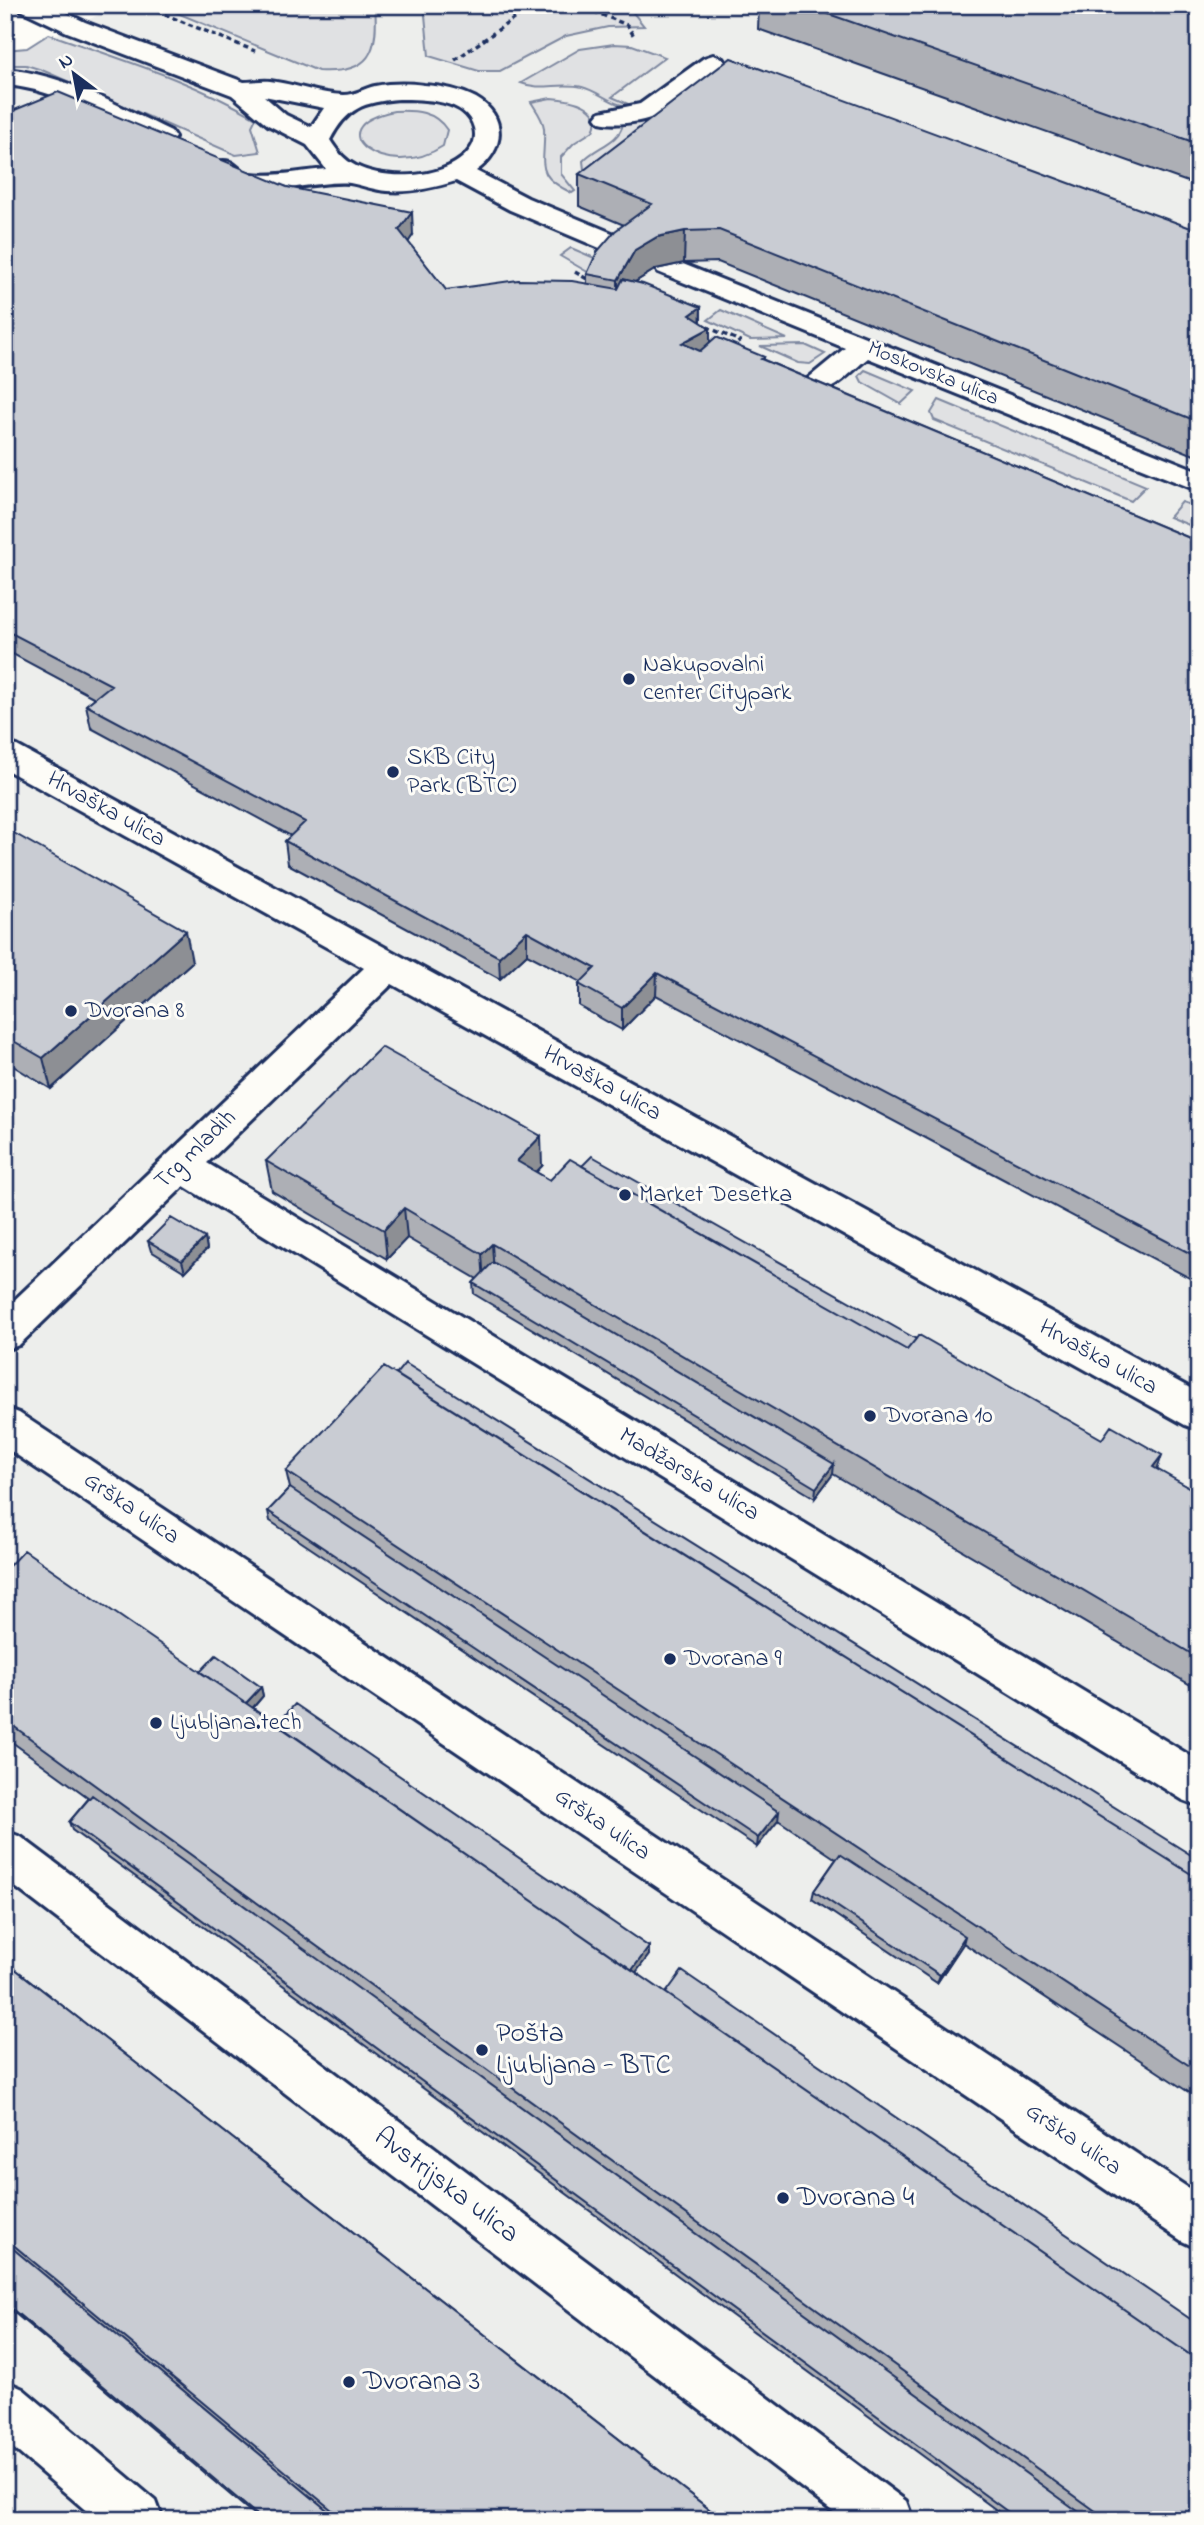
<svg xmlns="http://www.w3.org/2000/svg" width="1204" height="2525" font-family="'Indie Flower',sans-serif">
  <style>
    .built { fill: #edeeec }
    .green { fill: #e0e1e3; stroke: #7e88a0; stroke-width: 2 }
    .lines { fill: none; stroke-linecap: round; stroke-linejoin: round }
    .minor-casing { stroke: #1b2f5e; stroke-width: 6 }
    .path { stroke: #1b2f5e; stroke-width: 3.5; stroke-dasharray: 5 3.5; stroke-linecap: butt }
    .minor { fill: #fdfcf7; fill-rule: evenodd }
    .wall { fill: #adafb5; stroke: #1b2f5e; stroke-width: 2 }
    .shaded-wall { fill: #8d8f94; stroke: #1b2f5e; stroke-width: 2 }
    .building { fill: #c9ccd3; stroke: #1b2f5e; stroke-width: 2 }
    .poi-dot { fill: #1b2f5e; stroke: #fdfcf7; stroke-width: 2.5 }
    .labels { text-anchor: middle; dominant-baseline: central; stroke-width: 6; stroke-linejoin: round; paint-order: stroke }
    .far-street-label { font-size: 21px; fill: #1b2f5e; stroke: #fdfcf7 }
    .poi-label { font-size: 24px; fill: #1b2f5e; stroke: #fdfcf7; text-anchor: start }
    .street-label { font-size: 24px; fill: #1b2f5e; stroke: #fdfcf7 }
    .near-poi-label { font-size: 28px; fill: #1b2f5e; stroke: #fdfcf7; text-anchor: start }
    .near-street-label { font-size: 28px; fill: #1b2f5e; stroke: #fdfcf7 }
  </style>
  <rect width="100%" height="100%" fill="#fdfcf7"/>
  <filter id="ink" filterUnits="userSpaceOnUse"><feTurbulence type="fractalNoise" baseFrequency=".0143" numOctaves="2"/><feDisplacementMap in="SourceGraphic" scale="14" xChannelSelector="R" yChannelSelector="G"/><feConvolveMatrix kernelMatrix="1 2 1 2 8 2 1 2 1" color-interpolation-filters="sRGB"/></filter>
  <g filter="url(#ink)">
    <path class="built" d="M120,5H1199V2520H5V50L27,48Z"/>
    <path class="green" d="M158,5H375C379,53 370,74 318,71Z
      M424,5H627L644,26L608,27L566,36L500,71H479L429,56Z
      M49,34C119,59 191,80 256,118L252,126L260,152L236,155L42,70L26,65H5V50L27,48Z
      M614,44L632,45L665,57L612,97L633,106C617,109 599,91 582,87C561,82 540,91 521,83L580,49Z
      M551,98C568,99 606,105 593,131L574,143L561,157V174L575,191L572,193C532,174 546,164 544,128C543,119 536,110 531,102Z
      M394,111C415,110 435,111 447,130L443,146C386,184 313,128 394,111Z
      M649,121L585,177L583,161C595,147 619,143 623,124Z
      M571,248L611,265L598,278L560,256Z
      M721,310L787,339L750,340L708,320Z
      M805,345L825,354L810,364L798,363L760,346Z
      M865,370L915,391L901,404L862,382L859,376Z
      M939,400L1146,486L1131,501L934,420L931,413Z
      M1182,502L1199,508V529L1169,517Z"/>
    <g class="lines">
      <defs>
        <path id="minor" d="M18,5H50L85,22L244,82C252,82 262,80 270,81C295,84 318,94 344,95C355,95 365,88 375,86C391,83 408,83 424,85C441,86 461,90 476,98C508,116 505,151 476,171L528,198L641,245L645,251L641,257L631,259L621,257L510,210L456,181C433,188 410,193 387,191C374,190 362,185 350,183C308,179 240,209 212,168L216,162C237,157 235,172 251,174C275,177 302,171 326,169L307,145L268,125L232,95L67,32L21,10ZM264,96L324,108L311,127L286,115ZM399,99C423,99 467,99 474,128C476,135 475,142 471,148C450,180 386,181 356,166C344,160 337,151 330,140C347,108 363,102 399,99Z
          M713,55L722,58L726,63L698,86L723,96L727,101L723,106L714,109L682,98C674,103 666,111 658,115C643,122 615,126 600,122L596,117L600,112L640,104L704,58Z
          M5,69C65,74 118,106 171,131L175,137L171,143L162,145L153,143C106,120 58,89 5,85Z
          M668,258L1199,471V491L868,358C850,372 830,398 806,392L802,386L806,380L845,348L658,272L654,266L658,260Z
          M5,743L17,746L1199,1393V1430L1185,1425L392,984L207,1163L1199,1761V1806L1183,1800L184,1186L19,1345L5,1350V1309L364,968L5,769Z
          M5,1408L19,1413L1199,2195V2249L1182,2241L5,1447Z
          M5,1831L21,1837L906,2501L913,2520H844L5,1879Z
          M5,2381L23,2389L156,2501L163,2520H97L5,2441Z"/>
      </defs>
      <use href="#minor" class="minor-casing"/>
      <path class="path" d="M141,5L255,51
        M578,5L627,25L634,36
        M522,13L559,5
        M455,60L522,13L523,5
        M575,272L592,282
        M707,327L740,341L731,349"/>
      <use href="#minor" class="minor"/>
    </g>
    <path class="wall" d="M759,5H1182L1199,11V186L758,29Z
      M5,114L287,187L413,235L408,242L446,290L587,284V274L624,225L579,206V174L1199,231V457L718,262L684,263L656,269L635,282L701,307V322L710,342L764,357V360L1199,542V1283L656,995L622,1030L579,1006V984L581,982L527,954L500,979L288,864L285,841L291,836L91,728L86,705L95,698L5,650Z
      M5,828L192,962L51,1089L5,1061Z
      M266,1161L542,1166L536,1172L550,1180L916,1339L1199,1493V1690L833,1474L815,1498L474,1294L473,1283L477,1279L407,1238L387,1259L272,1191Z
      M205,1238L207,1249L185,1272L151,1251L148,1241Z
      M286,1471L1199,1860V2099L963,1943L937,1983L812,1899L814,1891L836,1859L778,1820L757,1847L270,1521L268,1511L290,1488Z
      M5,1570L200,1672L261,1687L263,1696L253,1708L277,1724L649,1947V1955L636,1972L1199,2520H1010L72,1830L69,1822L89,1798L5,1737Z
      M5,1961L723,2520H260L5,2305Z"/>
    <path class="shaded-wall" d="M412,212L413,235L401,253L399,230Z
      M685,231L684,263L656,269L635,282L618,312V280L635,250L657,237Z
      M701,307L700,330L690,315Z
      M710,328V351L682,366V343Z
      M186,931L192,962L51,1089L43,1058Z
      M527,931V954L500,979L499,957Z
      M657,973L656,995L622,1030V1008Z
      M541,1136L542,1166L518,1191L517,1161Z
      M404,1208L407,1238L387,1259L384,1230Z
      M205,1238L207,1249L185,1272L182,1261Z
      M492,1244L494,1273L484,1283L482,1254Z
      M1162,1455L1153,1482V1467Z
      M834,1464L833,1474L815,1498L816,1488Z
      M261,1687L263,1696L242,1720L239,1711Z
      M779,1812L778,1821L757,1847L758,1838Z
      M965,1936L963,1944L937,1983L940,1975Z
      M649,1947V1955L625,1987V1979Z"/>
    <path class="building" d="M803,5H1182L1199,11V144Z
      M731,58L1199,231V422L719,230L685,231L657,237L635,250L618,280L587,274L597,252L615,231L652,204L579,174Z
      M58,92L287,187L412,212L399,230L446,290L518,280L572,281L618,289L623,279L643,284L701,307L690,315L710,328L682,343L700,351L716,337L764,357L761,359L1199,542V1258L657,973L622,1008L579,984L595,968L527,931L499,957L285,841L305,822L86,705L111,685L5,630V114Z
      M5,828L186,931L43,1058L5,1036Z
      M381,1047L541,1136L517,1161L550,1180L570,1159L907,1350L919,1335L1102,1439L1111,1426L1162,1455L1153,1467L1199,1493V1658L492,1244L482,1254L404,1208L384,1230L266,1161Z
      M592,1156L916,1339L907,1350L582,1166Z
      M171,1218L205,1238L182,1261L148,1241Z
      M493,1262L834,1464L816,1488L473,1283Z
      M405,1363L1199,1860V1879L396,1374Z
      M384,1367L1199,1879V2072L286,1471Z
      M290,1488L779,1812L758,1838L268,1511Z
      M24,1550L1199,2361V2520H1108L5,1720V1570Z
      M216,1655L261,1687L246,1703L200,1672Z
      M295,1704L649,1947L632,1970L277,1724Z
      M92,1795L1090,2520H1019L69,1822Z
      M840,1854L965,1936L940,1975L814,1891Z
      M5,1961L723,2520H344L5,2238Z
      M682,1971L1199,2325V2361L666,1993Z
      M5,2242L339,2520H263L5,2303Z"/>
  </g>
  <g class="poi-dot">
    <circle cx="629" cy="679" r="7"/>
    <circle cx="393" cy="772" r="7"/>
    <circle cx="71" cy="1011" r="7"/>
    <circle cx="625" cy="1195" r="7"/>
    <circle cx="870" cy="1416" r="7"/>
    <circle cx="670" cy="1659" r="7"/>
    <circle cx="156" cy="1723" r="7"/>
    <circle cx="482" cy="2050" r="7"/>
    <circle cx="783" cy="2198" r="7"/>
    <circle cx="349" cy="2382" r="7"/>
  </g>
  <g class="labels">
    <g class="far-street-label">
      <text transform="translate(933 374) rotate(22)">Moskovska ulica</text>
    </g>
    <g class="poi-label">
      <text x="643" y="665">Nakupovalni<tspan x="643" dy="28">center Citypark</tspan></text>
      <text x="407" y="758">SKB City<tspan x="407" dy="28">Park (BTC)</tspan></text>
      <text x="85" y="1011">Dvorana 8</text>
      <text x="639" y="1195">Market Desetka</text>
      <text x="884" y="1416">Dvorana 10</text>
      <text x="684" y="1659">Dvorana 9</text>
      <text x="170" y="1723">Ljubljana.tech</text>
    </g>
    <g class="street-label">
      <text transform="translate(106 810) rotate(29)">Hrvaška ulica</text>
      <text transform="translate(602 1084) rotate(29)">Hrvaška ulica</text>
      <text transform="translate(196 1150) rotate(-44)">Trg mladih</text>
      <text transform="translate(1098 1358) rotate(29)">Hrvaška ulica</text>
      <text transform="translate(689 1475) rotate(31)">Madžarska ulica</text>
      <text transform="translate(131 1509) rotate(34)">Grška ulica</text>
      <text transform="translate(602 1825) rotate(34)">Grška ulica</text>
      <text transform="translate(1073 2140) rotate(34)">Grška ulica</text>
    </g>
    <g class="near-poi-label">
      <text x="496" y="2034">Pošta<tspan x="496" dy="32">Ljubljana - BTC</tspan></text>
      <text x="797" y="2198">Dvorana 4</text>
      <text x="363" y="2382">Dvorana 3</text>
    </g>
    <g class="near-street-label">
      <text transform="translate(446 2186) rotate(37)">Avstrijska ulica</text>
    </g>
  </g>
  <rect width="1204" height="2525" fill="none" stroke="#fdfcf7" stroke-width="28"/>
  <rect x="14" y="14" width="1176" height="2497" fill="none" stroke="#1b2f5e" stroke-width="2.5" filter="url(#ink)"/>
  <g transform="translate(74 74) rotate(328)" stroke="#fdfcf7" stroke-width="5" paint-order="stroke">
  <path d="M0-5L12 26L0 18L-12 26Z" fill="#1b2f5e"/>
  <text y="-10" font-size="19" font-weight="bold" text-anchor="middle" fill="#1b2f5e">N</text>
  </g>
</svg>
